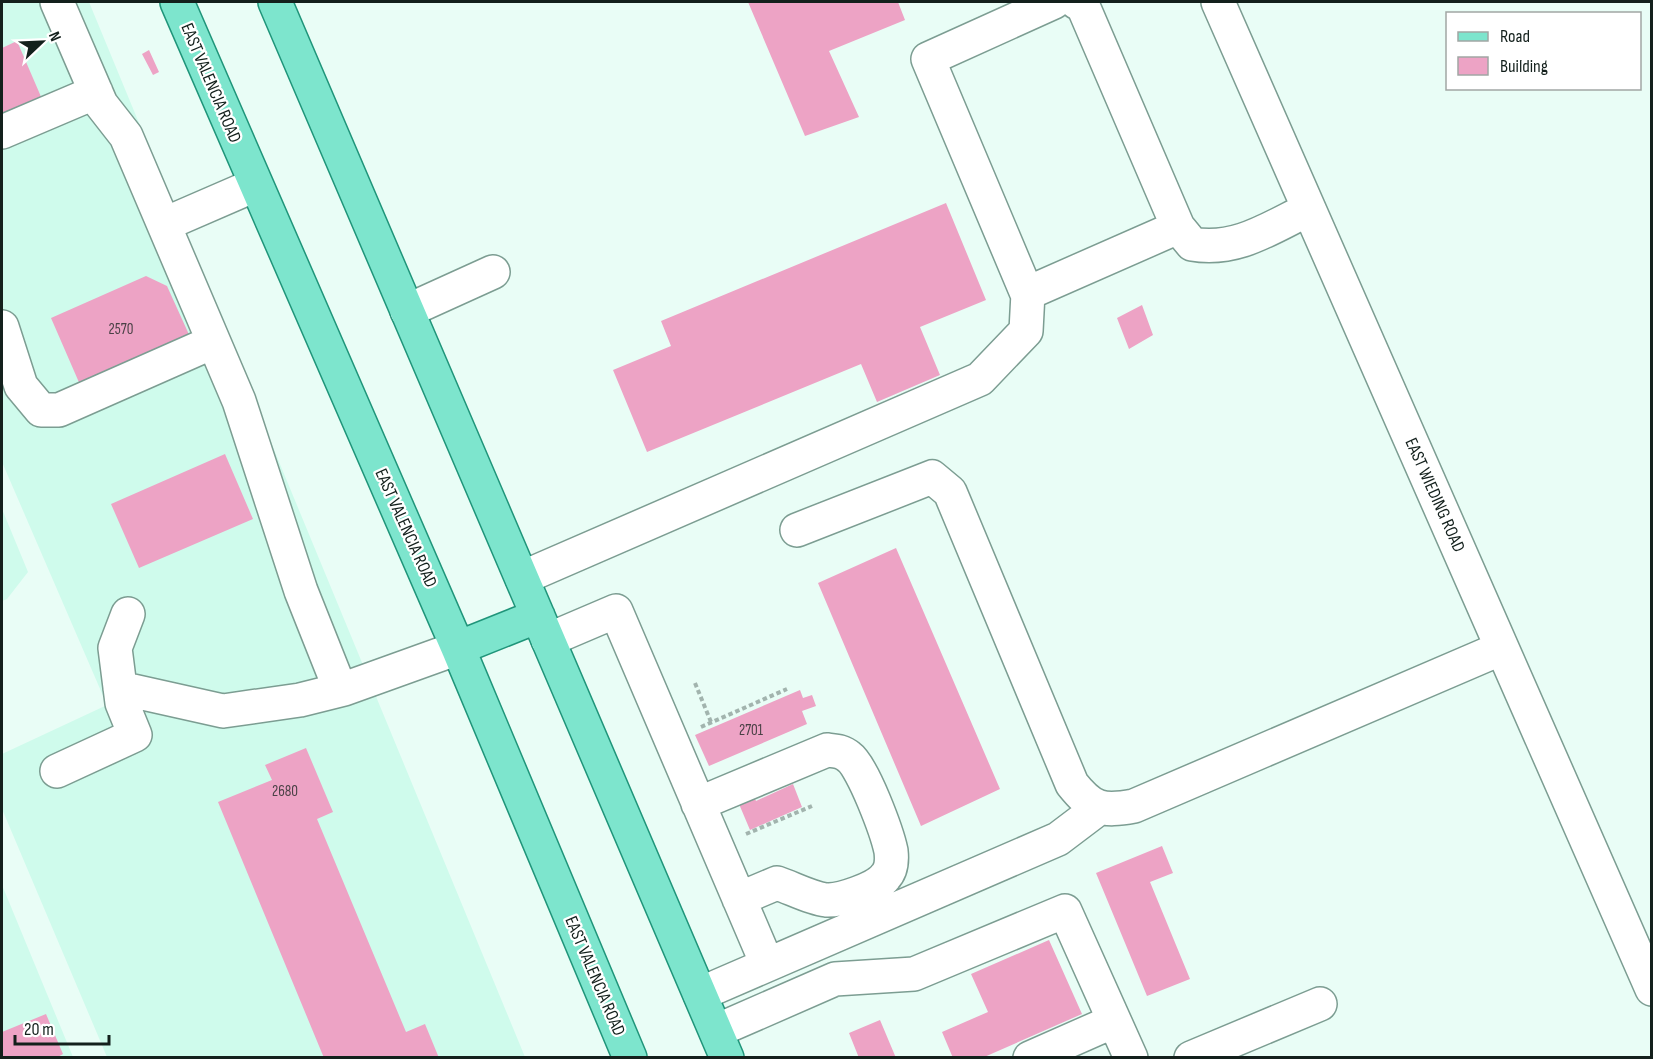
<svg xmlns="http://www.w3.org/2000/svg" width="1653" height="1059" font-family="'Sofia Sans Condensed',sans-serif">
  <style>
    .built { fill: #cffbec }
    .building { fill: #eda3c5 }
    .lines { fill: none; stroke-linecap: round; stroke-linejoin: round }
    .minor-casing { stroke: #7c9d92; stroke-width: 36 }
    .major-casing { stroke: #20957a; stroke-width: 36 }
    .path { stroke: #a2b4ae; stroke-width: 4; stroke-dasharray: 4.5 3; stroke-linecap: butt }
    .minor { stroke: #fff; stroke-width: 33 }
    .major { stroke: #7de5cd; stroke-width: 33 }
    .labels { text-anchor: middle; dominant-baseline: central; stroke-width: 4.5; stroke-linejoin: round; paint-order: stroke }
    .number-label { font-size: 15px; fill: #4a4146 }
    .street-label { font-size: 18px; fill: #13201c; stroke: #fff }
  </style>
  <rect width="100%" height="100%" fill="#e9fdf6"/>
  <path class="built" d="M2,2H89L525,1057H107L2,809V754L107,705L2,462Z
    M2,509L28,572L7,599L2,601Z
    M2,885L73,1057H2Z"/>
  <path class="building" d="M748,2H898L905,20L829,51L859,117L805,136Z
    M17,41L42,99L2,117V48Z
    M149,50L159,72L153,75L142,54Z
    M946,203L986,300L920,327L940,375L877,402L861,364L647,452L613,370L671,346L661,321Z
    M146,276L167,286L191,339L81,387L51,318Z
    M1142,305L1153,335L1129,349L1117,318Z
    M225,454L253,519L139,568L111,504Z
    M896,548L1000,789L921,826L818,583Z
    M800,690L803,698L812,695L816,706L802,711L807,724L709,766L695,735Z
    M306,748L333,812L317,819L406,1032L425,1024L439,1058H324L218,802L272,780L265,765Z
    M793,784L802,807L750,830L739,804L754,797L756,801Z
    M1162,846L1173,873L1150,882L1190,979L1147,996L1096,873Z
    M1049,940L1082,1014L982,1058H953L942,1032L988,1012L971,974Z
    M46,1014L63,1054L56,1058H2V1032Z
    M880,1020L896,1058H859L849,1033Z"/>
  <g class="lines">
    <defs>
      <path id="minor" d="M57,2L101,104L126,136L239,401L301,591L338,684
        M1076,2L1083,6L1178,227
        M1218,2L1652,989
        M2,132L96,92
        M165,224L255,185
        M1028,296L928,59L1054,2
        M407,311L493,272
        M2,327L21,386L41,410H59L213,342
        M797,530L932,477L950,492L1072,784C1092,809 1102,812 1134,806L1502,648
        M522,578L980,379L1026,331L1028,293L1178,227L1192,244C1236,252 1270,228 1309,209
        M548,640L616,611L767,964
        M120,688L223,711L300,700L344,689L458,648
        M57,771L135,735L122,703L115,648L128,614
        M698,804L827,750C836,751 842,751 849,757C863,767 887,832 891,851C892,860 892,870 885,877C876,889 839,901 826,900C810,898 792,888 777,883L739,899
        M700,994L1058,839L1099,808
        M716,1031L835,979L914,974L1065,911L1131,1058
        M1030,1058L1114,1021
        M1191,1058L1320,1004"/>
      <path id="major" d="M177,2L458,648L630,1058
        M275,2L727,1058
        M458,648L538,616"/>
    </defs>
    <use href="#minor" class="minor-casing"/>
    <use href="#major" class="major-casing"/>
    <path class="path" d="M695,683L711,722
      M701,727L787,689
      M746,834L812,806"/>
    <use href="#minor" class="minor"/>
    <use href="#major" class="major"/>
  </g>
  <g class="labels">
    <g class="number-label">
      <text x="121" y="329">2570</text>
      <text x="751" y="730">2701</text>
      <text x="285" y="791">2680</text>
    </g>
    <g class="street-label">
      <text transform="translate(211 83) rotate(67)">EAST VALENCIA ROAD</text>
      <text transform="translate(1435 495) rotate(66)">EAST WIEDING ROAD</text>
      <text transform="translate(406 528) rotate(66)">EAST VALENCIA ROAD</text>
      <text transform="translate(595 976) rotate(67)">EAST VALENCIA ROAD</text>
    </g>
  </g>
  <rect width="1653" height="1059" fill="none" stroke="#13201c" stroke-width="6"/>
  <rect x="1446" y="12" width="195" height="78" fill="#ffffff" stroke="#a1a6a4" stroke-width="1.5"/>
  <rect x="1458" y="32" width="30" height="9" fill="#7de5cd" stroke="#a1a6a4" stroke-width="1.5"/>
  <text x="1500" y="42" font-size="18" fill="#13201c">Road</text>
  <rect x="1458" y="57" width="30" height="18" fill="#eda3c5" stroke="#a1a6a4" stroke-width="1.5"/>
  <text x="1500" y="72" font-size="18" fill="#13201c">Building</text>
  <g transform="translate(42 42) rotate(67)" stroke="#ffffff" stroke-width="4.5" paint-order="stroke">
  <path d="M0-4.5L10 22L0 15L-10 22Z" fill="#13201c"/>
  <text y="-9" font-size="16" font-weight="bold" text-anchor="middle" fill="#13201c">N</text>
  </g>
  <path d="M15 1035v9h94v-9" fill="none" stroke="#13201c" stroke-width="3"/>
  <text x="24" y="1035" font-size="18" fill="#13201c" stroke="#ffffff" stroke-width="4.5" paint-order="stroke">20 m</text>
</svg>
